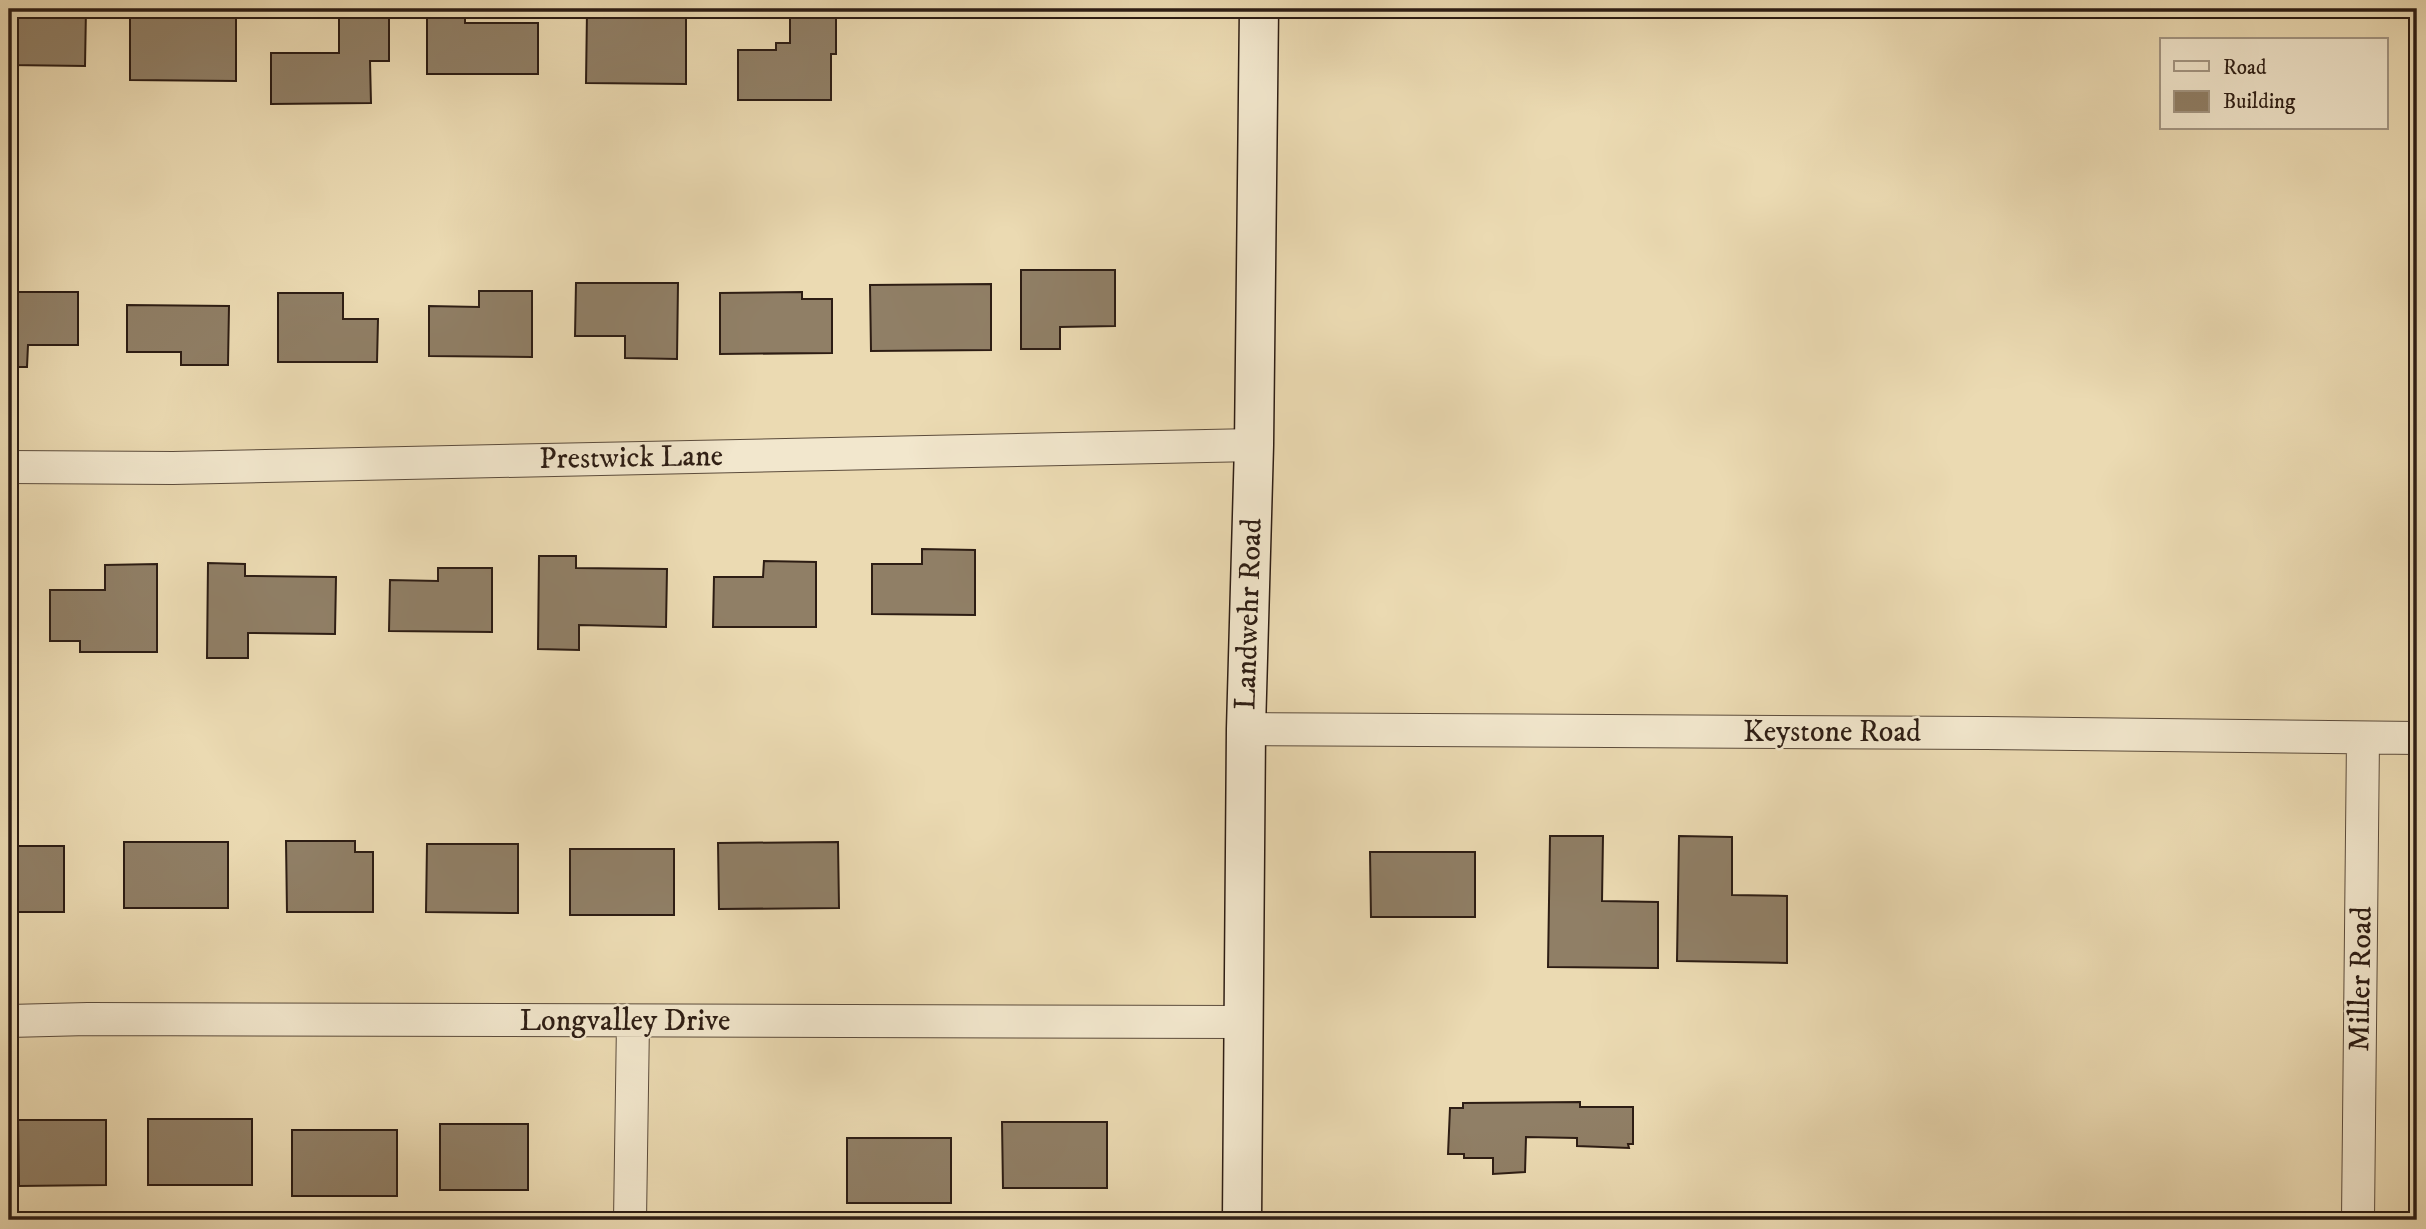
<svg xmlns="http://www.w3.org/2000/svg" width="2426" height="1229" font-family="'IM FELL DW Pica',serif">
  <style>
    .building { fill: #907f66; stroke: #2d1d14; stroke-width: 2 }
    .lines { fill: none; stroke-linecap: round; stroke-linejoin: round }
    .street-casing { stroke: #5c4c3c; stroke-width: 34 }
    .secondary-casing { stroke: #2d1d14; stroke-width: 41 }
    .street { stroke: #f2e7cd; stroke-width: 32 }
    .secondary { stroke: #f2e7cd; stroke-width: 38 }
    .labels { text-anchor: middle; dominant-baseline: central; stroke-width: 5; stroke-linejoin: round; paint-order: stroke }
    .street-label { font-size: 30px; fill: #2d1d14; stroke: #f2e7cd }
  </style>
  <rect width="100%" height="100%" fill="#ebdab2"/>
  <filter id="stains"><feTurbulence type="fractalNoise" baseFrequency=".00286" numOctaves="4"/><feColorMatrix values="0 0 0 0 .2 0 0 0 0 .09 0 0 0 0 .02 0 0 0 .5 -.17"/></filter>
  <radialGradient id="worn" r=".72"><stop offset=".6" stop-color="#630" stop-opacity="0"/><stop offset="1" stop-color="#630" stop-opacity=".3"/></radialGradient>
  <path class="building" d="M9,9H86L85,66L9,65Z
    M130,9H236V81L130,80Z
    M427,9H465V23H538V74H427Z
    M339,10H389V61H370L371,103L271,104V53H339Z
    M587,11L686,12V84L586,83Z
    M790,11H836V54H831V100H738V50H776V43H790Z
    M1021,270H1115V326L1060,327V349H1021Z
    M576,283H678L677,359L625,358V336H575Z
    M991,284V350L871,351L870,285Z
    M479,291H532V357L429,356V306L479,307Z
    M9,292H78V345H28L27,367H9Z
    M802,292V299H832V353L720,354V293Z
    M278,293H343V319H378L377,362H278Z
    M127,305L229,306L228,365H181V352H127Z
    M922,549L975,550V615L872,614V564H922Z
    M539,556H576V568L667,569L666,627L579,625V650L538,649Z
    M764,561L816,562V627H713L714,577H763Z
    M208,563L245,564V576L336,577L335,634L248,633V658H207Z
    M157,564V652H80V641H50V590H105V565Z
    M438,568H492V632L389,631L390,580L438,581Z
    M1550,836H1603L1602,901L1658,902V968L1548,967Z
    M1679,836L1732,837V895L1787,896V963L1677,961Z
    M286,841H355V852H373V912H287Z
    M124,842H228V908H124Z
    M838,842L839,908L719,909L718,843Z
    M427,844H518V913L426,912Z
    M9,846H64V912H9Z
    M570,849H674V915H570Z
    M1370,852H1475V917H1371Z
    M1580,1102V1107H1633V1144H1628L1629,1148L1577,1146V1138L1526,1137L1525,1172L1493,1174V1158H1464V1154H1448L1450,1108H1463V1103Z
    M148,1119H252V1185H148Z
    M18,1120H106V1185L19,1186Z
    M1002,1122H1107V1188H1003Z
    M440,1124H528V1190H440Z
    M292,1130H397V1196H292Z
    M847,1138H951V1203H847Z"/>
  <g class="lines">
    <defs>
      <path id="street" d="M9,467L173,468L1254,445
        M1246,729L1986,733L2417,738
        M9,1021L88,1019L1242,1022
        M630,1220L633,1022
        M2358,1220L2363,738"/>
      <path id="secondary" d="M1242,1220L1246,729L1254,445L1259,9"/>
    </defs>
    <use href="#street" class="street-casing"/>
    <use href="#secondary" class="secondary-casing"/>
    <use href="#street" class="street"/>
    <use href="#secondary" class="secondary"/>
  </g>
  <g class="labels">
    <g class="street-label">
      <text transform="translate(631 458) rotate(-1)">Prestwick Lane</text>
      <text transform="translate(1249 614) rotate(-88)">Landwehr Road</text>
      <text x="1832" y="732">Keystone Road</text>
      <text transform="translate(2361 979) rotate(-89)">Miller Road</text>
      <text x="625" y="1021">Longvalley Drive</text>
    </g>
  </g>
  <rect width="2426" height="1229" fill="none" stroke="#ebdab2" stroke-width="35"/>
  <rect x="10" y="10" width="2405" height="1208" fill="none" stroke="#2d1d14" stroke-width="3.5"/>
  <rect x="18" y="18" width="2391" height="1194" fill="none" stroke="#2d1d14" stroke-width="2"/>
  <rect x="2160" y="38" width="228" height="91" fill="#f2e7cd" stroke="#a39683" stroke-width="2"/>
  <rect x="2174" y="61" width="35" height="10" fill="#f2e7cd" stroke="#a39683" stroke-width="2"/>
  <text x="2223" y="74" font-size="21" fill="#2d1d14">Road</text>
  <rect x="2174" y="91" width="35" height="21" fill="#907f66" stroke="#a39683" stroke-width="2"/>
  <text x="2223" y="108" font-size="21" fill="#2d1d14">Building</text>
  <rect width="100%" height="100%" filter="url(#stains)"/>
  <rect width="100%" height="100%" fill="url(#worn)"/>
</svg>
